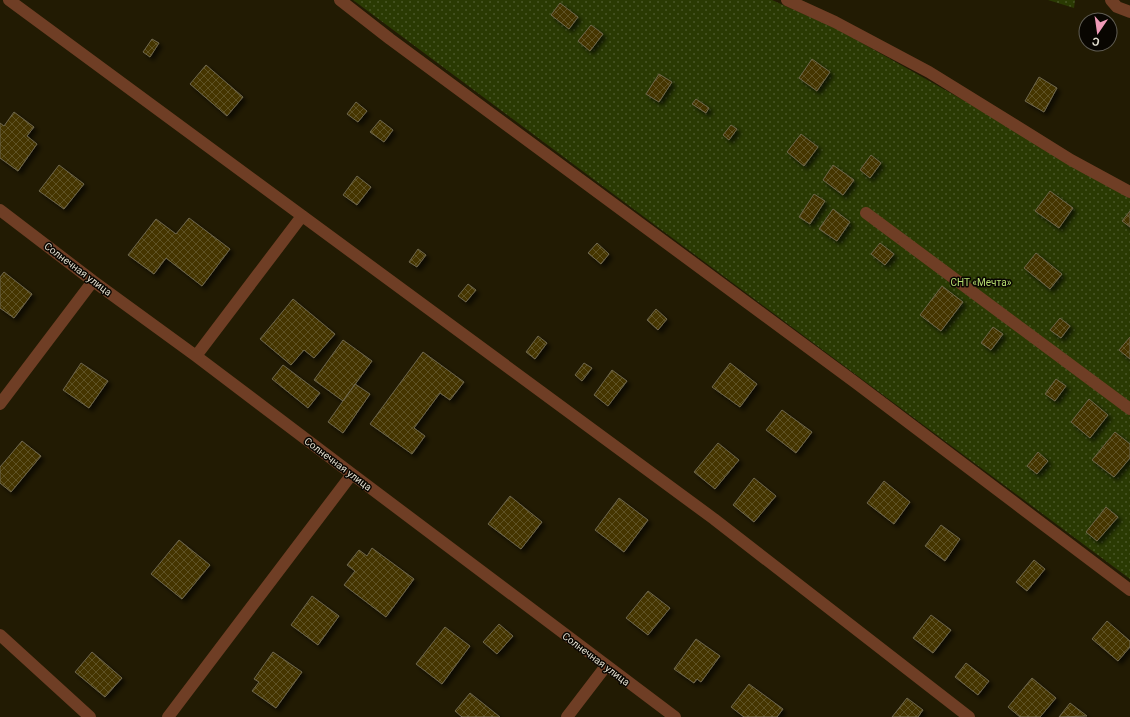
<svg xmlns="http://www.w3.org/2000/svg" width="1130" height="717" font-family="Roboto,sans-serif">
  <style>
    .garden { fill: url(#garden-dots) }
    .building { fill: url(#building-cross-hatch); stroke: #6f674d; filter: url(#shadow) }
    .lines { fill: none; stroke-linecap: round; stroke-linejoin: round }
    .minor { stroke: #6f3e25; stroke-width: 12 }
    .labels { text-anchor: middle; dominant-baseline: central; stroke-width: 3; stroke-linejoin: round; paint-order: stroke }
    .street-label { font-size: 10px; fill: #e0dccd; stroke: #090601 }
    .park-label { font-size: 10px; fill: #b7de71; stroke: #090601 }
  </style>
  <defs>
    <pattern id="garden-dots" width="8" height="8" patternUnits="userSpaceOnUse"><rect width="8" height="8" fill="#2a3a03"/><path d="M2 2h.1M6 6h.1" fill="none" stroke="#495627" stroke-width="1.8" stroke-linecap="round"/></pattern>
    <pattern id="building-cross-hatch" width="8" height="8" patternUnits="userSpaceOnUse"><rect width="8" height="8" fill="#443601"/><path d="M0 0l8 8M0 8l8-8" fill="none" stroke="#5f5225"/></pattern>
    <filter id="shadow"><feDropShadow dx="3.5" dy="3.5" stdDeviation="2" flood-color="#0009"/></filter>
  </defs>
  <rect width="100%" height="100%" fill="#221b03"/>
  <path class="garden" d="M353,0H772L837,29L1130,194V579Z
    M1048,0H1075L1074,8Z"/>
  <path class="building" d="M560,3L578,17L569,29L551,15Z
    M591,25L603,34L590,51L578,41Z
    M152,39L159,43L150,57L143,52Z
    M812,59L830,72L817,91L799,78Z
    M206,65L243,97L227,116L190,84Z
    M659,74L672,82L659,102L646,94Z
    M1039,77L1057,88L1044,112L1025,101Z
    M696,99L709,108L706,113L692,104Z
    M356,102L367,111L358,122L347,114Z
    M14,112L34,127L27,136L37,144L18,171L0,158V123L4,126Z
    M380,120L393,130L384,142L370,132Z
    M731,125L737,129L729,140L723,135Z
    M801,134L818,147L804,166L787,152Z
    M871,155L881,163L870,178L860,170Z
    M59,165L84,184L64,209L39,191Z
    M833,165L854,180L843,195L823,180Z
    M357,176L371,187L357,205L343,195Z
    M1050,191L1073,208L1059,228L1035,211Z
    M814,194L825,201L810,224L799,217Z
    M833,209L850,222L837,241L819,229Z
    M1130,211V227L1122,221Z
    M189,218L230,249L202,286L166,258L154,274L128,255L156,219L176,234Z
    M597,243L609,254L601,264L588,253Z
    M880,243L894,254L885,265L871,254Z
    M418,249L426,255L417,267L409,262Z
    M1036,253L1062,274L1050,289L1024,268Z
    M4,272L32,294L14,318L0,308V277Z
    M468,284L476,290L466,302L458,296Z
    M942,286L963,302L941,331L920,315Z
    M293,299L335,334L314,358L304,350L291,365L260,339Z
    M656,309L667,319L658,330L647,320Z
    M1060,318L1070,326L1061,338L1050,330Z
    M993,327L1003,334L991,350L981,343Z
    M538,336L547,343L535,359L526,352Z
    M1130,337V359L1119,350Z
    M343,340L372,361L343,401L314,380Z
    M423,352L464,382L450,400L440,393L414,428L425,436L412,454L370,424Z
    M81,363L108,381L89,408L63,390Z
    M584,363L592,368L582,381L575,375Z
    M730,363L757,384L740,407L712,387Z
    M283,365L320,393L308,408L272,379Z
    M612,370L627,381L608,406L594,395Z
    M1056,379L1066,386L1055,401L1045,394Z
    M355,384L370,394L343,433L328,422Z
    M1089,399L1108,415L1090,438L1071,422Z
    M782,410L812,432L796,453L766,430Z
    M1115,432L1130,444V458L1114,477L1092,460Z
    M22,441L41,456L11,492L0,483V467Z
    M718,443L739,460L715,489L694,472Z
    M1038,452L1048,461L1037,474L1027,466Z
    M754,478L776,496L754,522L733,505Z
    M884,481L910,502L894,524L867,503Z
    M510,496L542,522L521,549L488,524Z
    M619,498L648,520L624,552L595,530Z
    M1106,507L1118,517L1097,541L1086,532Z
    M941,525L960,539L945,561L925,546Z
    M179,540L210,565L182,599L151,574Z
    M372,548L414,579L386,617L344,585L355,571L347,565L359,550L367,556Z
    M1034,560L1045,569L1027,591L1016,582Z
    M648,591L670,608L648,635L626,618Z
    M312,596L339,616L318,645L291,625Z
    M931,615L951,630L933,653L913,638Z
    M1107,621L1130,641V647L1118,661L1092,639Z
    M499,624L513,636L497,654L483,642Z
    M445,627L470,646L442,684L416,664Z
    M696,639L720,656L701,682L697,679L694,683L674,669Z
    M92,652L122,678L105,697L75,672Z
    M273,652L302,672L276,708L252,691L259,682L254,679Z
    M966,663L989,681L978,695L955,677Z
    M1032,678L1056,698L1040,717H1020L1008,707Z
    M749,684L783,709L777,717H744L731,707Z
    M470,693L500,717H462L455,711Z
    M907,698L923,710L918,717H892Z
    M1070,703L1087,716L1059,717Z"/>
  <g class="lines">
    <path class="minor" d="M9,0L714,519L969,717
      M340,0L390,39L856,383L1130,590
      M787,0L835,22L929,72L1071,160L1130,192
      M1111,0L1117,7L1130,12
      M0,210L93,281L196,356L352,474L675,717
      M866,213L1130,409
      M196,356L302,216
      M0,404L93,281
      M0,635L90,717
      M168,717L352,474
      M567,717L606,666"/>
  </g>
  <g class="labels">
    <g class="street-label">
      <text transform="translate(78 269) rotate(37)">Солнечная улица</text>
      <text transform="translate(338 464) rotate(37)">Солнечная улица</text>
      <text transform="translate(596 659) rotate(37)">Солнечная улица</text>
    </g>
    <g class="park-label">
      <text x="981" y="282">СНТ «Мечта»</text>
    </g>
  </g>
  <g transform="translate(1098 32) rotate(193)"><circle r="19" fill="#090601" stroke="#5f5c53"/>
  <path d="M0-3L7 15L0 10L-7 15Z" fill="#f09ab7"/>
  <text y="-6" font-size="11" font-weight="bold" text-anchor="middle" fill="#e0dccd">С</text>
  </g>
</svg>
